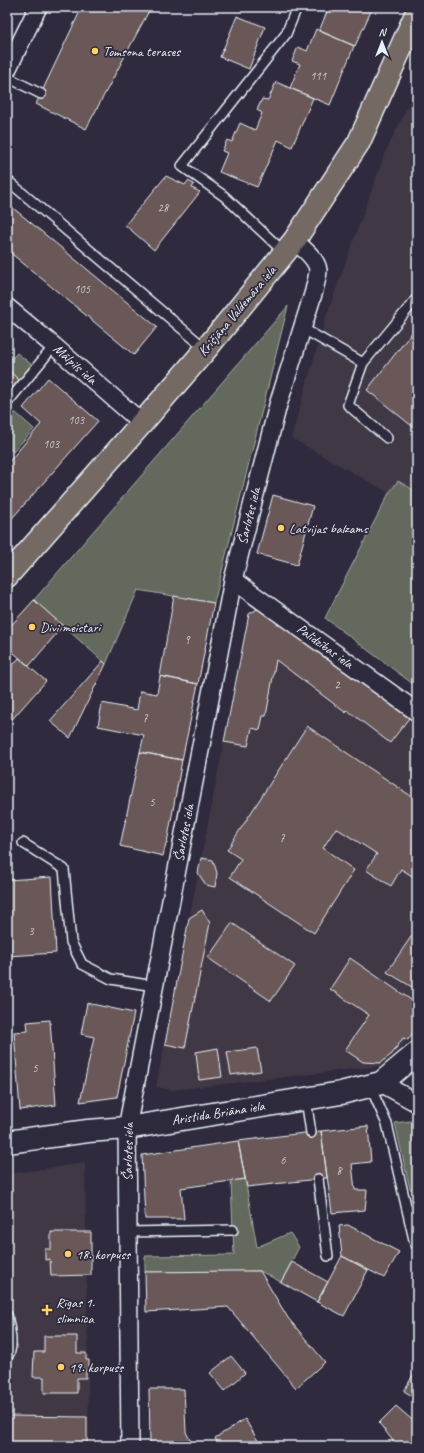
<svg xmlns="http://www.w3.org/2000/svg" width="424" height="1453" font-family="Caveat,sans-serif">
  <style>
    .built { fill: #413845 }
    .green { fill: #63695b; stroke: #a6adaa }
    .building { fill: #6a5958; stroke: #e8f1f8 }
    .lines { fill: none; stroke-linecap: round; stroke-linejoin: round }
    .service-casing { stroke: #e8f1f8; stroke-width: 12 }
    .minor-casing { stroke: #e8f1f8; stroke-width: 20 }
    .tertiary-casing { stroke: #e8f1f8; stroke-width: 25 }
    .primary-casing { stroke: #e8f1f8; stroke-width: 25 }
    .service { stroke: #2f2a3d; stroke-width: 9 }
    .minor { stroke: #2f2a3d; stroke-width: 17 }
    .tertiary { stroke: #2f2a3d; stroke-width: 22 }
    .primary { stroke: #756964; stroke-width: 22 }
    .poi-dot { fill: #ffd166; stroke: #2f2a3d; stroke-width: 1.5 }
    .labels { text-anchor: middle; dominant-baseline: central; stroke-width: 3.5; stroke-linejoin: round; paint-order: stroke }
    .number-label { font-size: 12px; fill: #c8cbd0 }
    .poi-label { font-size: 14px; fill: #e8f1f8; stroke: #2f2a3d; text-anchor: start }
    .street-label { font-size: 14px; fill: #e8f1f8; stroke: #2f2a3d }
  </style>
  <rect width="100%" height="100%" fill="#2f2a3d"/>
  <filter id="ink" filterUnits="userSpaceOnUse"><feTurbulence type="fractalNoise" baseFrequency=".025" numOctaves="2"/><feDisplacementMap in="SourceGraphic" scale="8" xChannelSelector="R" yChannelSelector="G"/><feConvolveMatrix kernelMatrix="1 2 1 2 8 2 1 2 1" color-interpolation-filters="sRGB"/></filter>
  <g filter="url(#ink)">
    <path class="built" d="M417,87V492L398,481L389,493L291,438L326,317L385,153Z
      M259,608L417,724V1026L408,1040L399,1051L381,1066L172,1090L156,1087L249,614Z
      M85,1163L89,1446H7V1174Z"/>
    <path class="green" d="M288,306L214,603L138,590L106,664L34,600Z
      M17,353L32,365L19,380L7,369V363Z
      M12,413H16L34,429L13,452L7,446V419Z
      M398,481L417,492V687L325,618L389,493Z
      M410,1121L417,1124V1191L410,1189L395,1123Z
      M245,1179L257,1247L290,1233L299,1247L281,1282L260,1271L145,1272V1256L234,1255L231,1181Z"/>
    <path class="building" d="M82,7H151L86,129L36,104Z
      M329,7H373L355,46L319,31Z
      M237,16L265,27L249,69L220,57Z
      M316,29L354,46L330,105L290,88L300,64L292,61L298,47L307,51Z
      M276,82L313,98L292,147L278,140L257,187L219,172L227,153L222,151L227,140L232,142L240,123L255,130L262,113L257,110L262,99L268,100Z
      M166,176L185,185L188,181L194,184L192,188L200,192L154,250L125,225Z
      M7,203L157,327L134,355L7,250Z
      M417,326V430L367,390Z
      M7,369L19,380L7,394Z
      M48,378L98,421L7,524V464L41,424L23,408Z
      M273,495L313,506L297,565L257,554Z
      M174,596L214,603L198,684L160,676Z
      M34,600L63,626L29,666L7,647V630Z
      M259,608L409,718L390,743L347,710L346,713L276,660L266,716H263L260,730L252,728L248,746L224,742L249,614Z
      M19,658L46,681L7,725V672Z
      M103,661L106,664L70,738L50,721Z
      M160,676L198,684L182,760L140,752L144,735L98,726L102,703L137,710L140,691L157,694Z
      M307,726L417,800V879L401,869L391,886L366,870L377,854L336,828L323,848L354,870L314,933L230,877L241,859L227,850Z
      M140,752L182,760L167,843H166L163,856L120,846Z
      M201,858L213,860L217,873L215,887L206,885L198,873Z
      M52,877L56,953L7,956V880Z
      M202,910L210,923L185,1048L165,1044L189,918Z
      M232,923L295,966L271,1001L208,958Z
      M417,928V990L387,972Z
      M350,958L417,1004V1026L408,1040L403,1038L392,1054L380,1063L363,1062L345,1050L369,1015L330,989Z
      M87,1003L134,1013L117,1097L80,1102L94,1037L81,1034Z
      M50,1020L56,1105L20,1110L14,1032L28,1031L27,1022Z
      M218,1048L222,1077L199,1080L196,1052Z
      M257,1048L261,1071L231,1075L227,1052Z
      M368,1126L371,1162L352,1164L355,1190H367L365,1210L332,1213L321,1131Z
      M321,1131L327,1178L247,1187L238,1141Z
      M238,1141L245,1179L181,1188L184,1219H145L142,1155Z
      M348,1225L399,1252L384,1278L342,1256L339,1226Z
      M51,1232H91V1275L51,1276L50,1259L45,1260V1249H51Z
      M342,1256L368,1270L344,1316L317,1302Z
      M292,1262L328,1282L317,1302L281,1282Z
      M234,1271H260L288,1318L325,1362L296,1388L228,1307L146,1312L145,1272Z
      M44,1336H77V1353H86V1360H89V1370H86V1378H77V1393H44V1377H33L34,1352H44Z
      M231,1356L245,1373L225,1391L210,1373Z
      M417,1368V1399L404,1391Z
      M149,1389H184L186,1432L193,1446H152L150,1442Z
      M396,1406L417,1424V1446H397L379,1423Z
      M7,1416L87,1417V1446H7Z
      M245,1419L260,1444L257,1446H219L215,1438Z"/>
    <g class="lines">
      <defs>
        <path id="service" d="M7,77L41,94
          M7,180L206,349
          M285,253L224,196L182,166L286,34L297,7
          M302,328L363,363L417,298
          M363,363L348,405L387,438
          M7,403L54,346
          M23,843L64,869L71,942L82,964L111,979L154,986
          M370,1086L387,1124L415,1244L417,1245
          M306,1099L311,1133
          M318,1179L328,1256
          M128,1232L233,1230
          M7,1315C9,1326 15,1348 7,1357"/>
        <path id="minor" d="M7,70L38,7
          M7,307L54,346L142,423
          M233,580L417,712
          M381,1083L417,1103
          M130,1446L127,1128L233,580L278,405L314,291C315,284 318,277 318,270C317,259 302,247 294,241"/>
        <path id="tertiary" d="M7,1142L88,1131L127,1128L341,1093L381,1083L417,1053"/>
        <path id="primary" d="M7,576L142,423L206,349L294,241L359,142L417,12"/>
      </defs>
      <use href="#service" class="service-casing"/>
      <use href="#minor" class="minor-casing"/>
      <use href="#tertiary" class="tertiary-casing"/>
      <use href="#primary" class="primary-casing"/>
      <use href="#service" class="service"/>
      <use href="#minor" class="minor"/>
      <use href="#tertiary" class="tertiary"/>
      <use href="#primary" class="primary"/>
    </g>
  </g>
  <g class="poi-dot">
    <circle cx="95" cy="51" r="4"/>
    <circle cx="281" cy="528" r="4"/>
    <circle cx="32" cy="627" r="4"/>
    <circle cx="68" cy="1254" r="4"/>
    <path d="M45 1304h4v4h4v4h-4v4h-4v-4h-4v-4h4z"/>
    <circle cx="61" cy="1367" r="4"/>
  </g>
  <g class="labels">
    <g class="number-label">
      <text x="318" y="76">111</text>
      <text x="163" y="208">28</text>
      <text x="82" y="289">105</text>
      <text x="76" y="420">103</text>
      <text x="51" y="444">103</text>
      <text x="187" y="640">9</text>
      <text x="337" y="685">2</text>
      <text x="145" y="718">7</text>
      <text x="152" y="802">5</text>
      <text x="282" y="838">7</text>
      <text x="31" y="931">3</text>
      <text x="35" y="1068">5</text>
      <text x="283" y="1160">6</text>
      <text x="339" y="1171">8</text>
    </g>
    <g class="poi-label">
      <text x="103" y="51">Tomsona terases</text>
      <text x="289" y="528">Latvijas balzams</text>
      <text x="40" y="627">Divi meistari</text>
      <text x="76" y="1254">18. korpuss</text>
      <text x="56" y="1302">Rīgas 1.<tspan x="56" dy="16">slimnīca</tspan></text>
      <text x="69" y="1367">19. korpuss</text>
    </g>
    <g class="street-label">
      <text transform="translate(237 311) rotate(-50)">Krišjāņa Valdemāra iela</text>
      <text transform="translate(75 364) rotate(42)">Mālpils iela</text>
      <text transform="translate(249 516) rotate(-76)">Šarlotes iela</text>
      <text transform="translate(325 646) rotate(36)">Palīdzības iela</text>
      <text transform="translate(184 833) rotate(-79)">Šarlotes iela</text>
      <text transform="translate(218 1113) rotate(-9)">Aristida Briāna iela</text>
      <text transform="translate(128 1152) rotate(-89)">Šarlotes iela</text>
    </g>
  </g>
  <rect width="424" height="1453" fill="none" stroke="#2f2a3d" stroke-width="24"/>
  <rect x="12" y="12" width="400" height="1429" fill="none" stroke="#e8f1f8" stroke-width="1.5" filter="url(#ink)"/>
  <g transform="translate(382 42)" stroke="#2f2a3d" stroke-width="3" paint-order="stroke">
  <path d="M0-3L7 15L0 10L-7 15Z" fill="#e8f1f8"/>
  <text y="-6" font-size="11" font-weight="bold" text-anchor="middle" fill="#e8f1f8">N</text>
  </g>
</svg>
